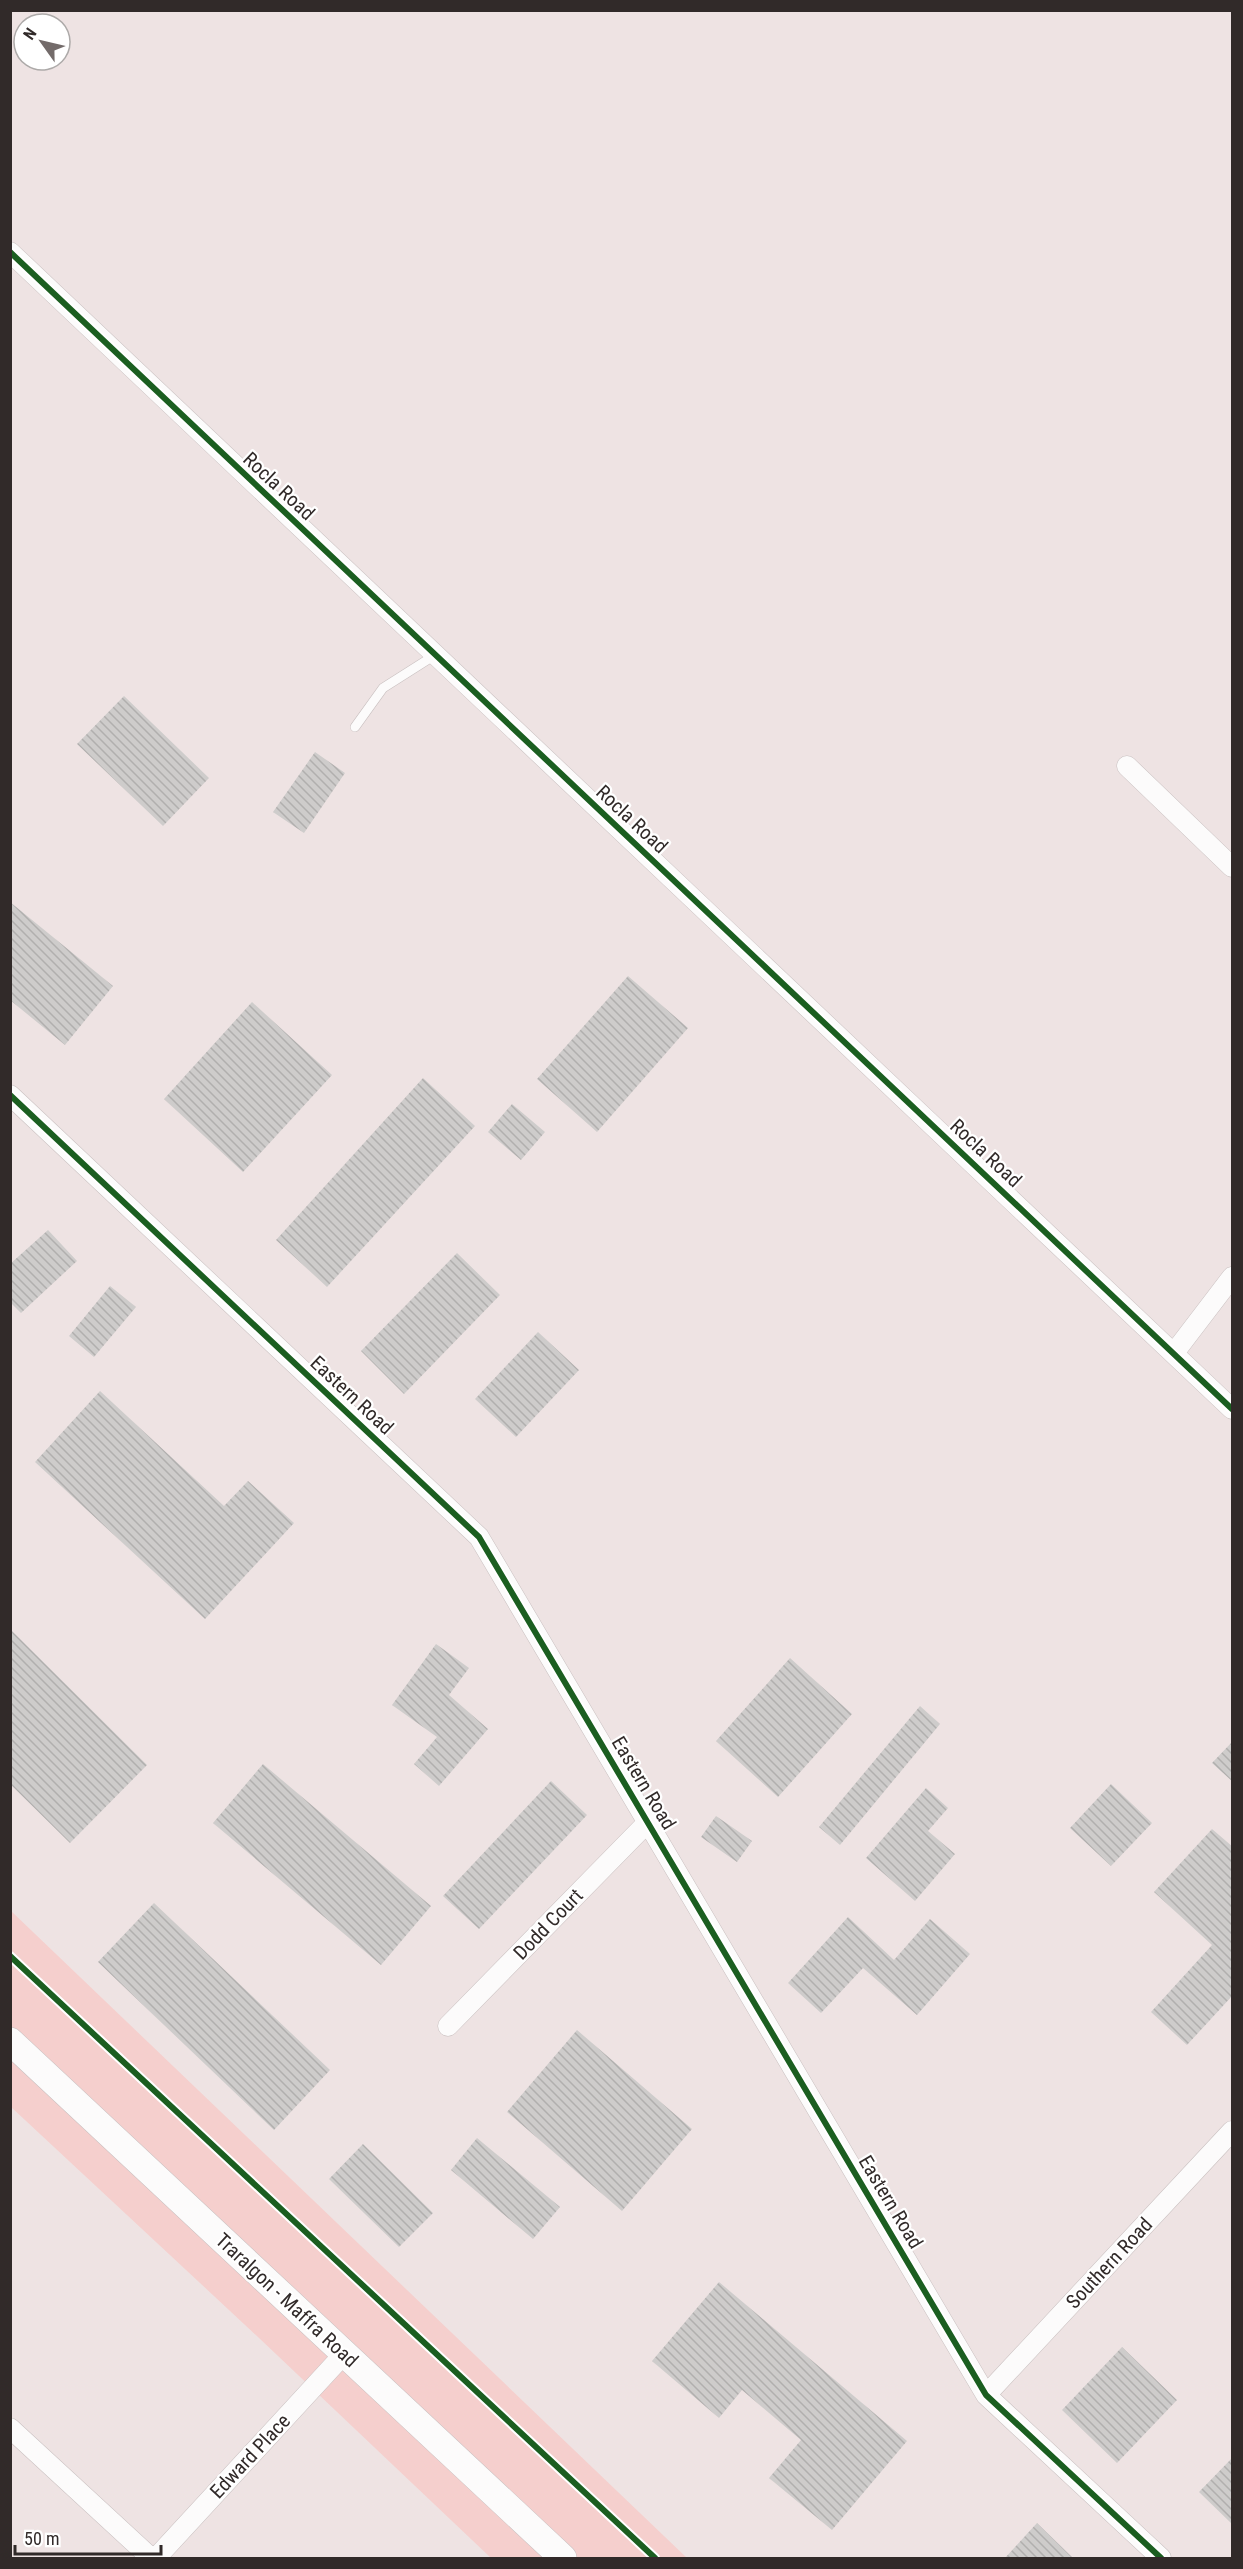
<svg xmlns="http://www.w3.org/2000/svg" width="1243" height="2569" font-family="'Roboto Condensed',sans-serif">
  <style>
    .grass { fill: #f5cfcd }
    .building { fill: url(#building-back-hatch) }
    .lines { fill: none; stroke-linecap: round; stroke-linejoin: round }
    .lane-casing { stroke: #c9c0c0; stroke-width: 10 }
    .street-casing { stroke: #c9c0c0; stroke-width: 21 }
    .secondary-casing { stroke: #c9c0c0; stroke-width: 28 }
    .lane { stroke: #fcfbfb; stroke-width: 9 }
    .street { stroke: #fcfbfb; stroke-width: 20 }
    .secondary { stroke: #fcfbfb; stroke-width: 27 }
    .cycleway-casing { stroke: #fff; stroke-width: 10 }
    .cycleway { stroke: #1b5e20; stroke-width: 6 }
    .labels { text-anchor: middle; dominant-baseline: central; stroke-width: 4.5; stroke-linejoin: round; paint-order: stroke }
    .street-label { font-size: 20px; fill: #312a29; stroke: #fff }
  </style>
  <defs>
    <pattern id="building-back-hatch" width="6" height="6" patternUnits="userSpaceOnUse" patternTransform="scale(1.5)"><rect width="6" height="6" fill="#cecccb"/><path d="M-1 5l2 2M0 0l6 6M5-1l2 2" fill="none" stroke="#b1afae"/></pattern>
  </defs>
  <rect width="100%" height="100%" fill="#eee3e3"/>
  <path class="grass" d="M10,1910L687,2558H491L258,2337L11,2107Z"/>
  <path class="building" d="M124,696L209,778L163,826L77,744Z
    M315,752L345,773L304,833L273,812Z
    M10,902L113,986L65,1045L10,1000Z
    M628,976L688,1028L597,1132L537,1079Z
    M252,1002L332,1075L243,1172L164,1099Z
    M423,1078L475,1126L327,1287L276,1240Z
    M512,1104L545,1132L521,1160L488,1132Z
    M48,1230L77,1261L21,1313L10,1302V1264Z
    M457,1253L500,1295L404,1394L361,1351Z
    M110,1286L136,1307L94,1357L69,1336Z
    M538,1332L579,1370L516,1437L475,1399Z
    M100,1391L224,1506L248,1481L294,1523L205,1619L35,1462Z
    M10,1629L147,1765L70,1843L10,1784Z
    M436,1644L469,1668L449,1695L488,1729L439,1786L414,1764L437,1737L392,1705Z
    M790,1658L852,1714L778,1797L716,1741Z
    M920,1706L940,1724L840,1845L819,1827Z
    M1233,1741V1782L1212,1763Z
    M263,1764L431,1906L381,1965L213,1823Z
    M551,1781L587,1815L479,1929L443,1896Z
    M1111,1784L1152,1823L1111,1866L1070,1828Z
    M926,1788L948,1808L928,1831L955,1854L915,1901L866,1858Z
    M716,1816L752,1841L737,1862L701,1837Z
    M1212,1829L1233,1847V1995L1187,2045L1151,2012L1212,1945L1154,1892Z
    M154,1903L330,2070L274,2130L98,1962Z
    M848,1917L894,1960L930,1919L970,1954L917,2015L863,1968L821,2013L788,1983Z
    M577,2030L692,2129L622,2211L507,2112Z
    M477,2138L560,2207L533,2239L451,2170Z
    M363,2144L433,2213L399,2247L329,2179Z
    M719,2282L907,2441L832,2530L769,2478L801,2440L742,2390L719,2418L652,2361Z
    M1122,2347L1177,2400L1117,2463L1062,2410Z
    M1233,2457V2525L1199,2492Z
    M1037,2523L1074,2559H1004Z"/>
  <g class="lines">
    <defs>
      <path id="lane" d="M355,727L383,688L435,655"/>
      <path id="street" d="M10,252L1232,1409
        M1127,766L1232,867
        M10,1095L479,1537L986,2395L1161,2558
        M1174,1353L1232,1277
        M448,2026L648,1822
        M986,2395L1232,2131
        M10,2428L151,2558
        M156,2558L344,2354"/>
      <path id="secondary" d="M10,2041L563,2558"/>
    </defs>
    <use href="#lane" class="lane-casing"/>
    <use href="#street" class="street-casing"/>
    <use href="#secondary" class="secondary-casing"/>
    <use href="#lane" class="lane"/>
    <use href="#street" class="street"/>
    <use href="#secondary" class="secondary"/>
    <defs>
      <path id="cycleway" d="M10,252L1232,1409
        M10,1095L479,1537L986,2395L1161,2558
        M10,1956L655,2558"/>
    </defs>
    <use href="#cycleway" class="cycleway-casing"/>
    <use href="#cycleway" class="cycleway"/>
  </g>
  <g class="labels">
    <g class="street-label">
      <text transform="translate(279 486) rotate(43)">Rocla Road</text>
      <text transform="translate(632 819) rotate(43)">Rocla Road</text>
      <text transform="translate(986 1153) rotate(43)">Rocla Road</text>
      <text transform="translate(352 1395) rotate(43)">Eastern Road</text>
      <text transform="translate(644 1783) rotate(59)">Eastern Road</text>
      <text transform="translate(548 1924) rotate(-46)">Dodd Court</text>
      <text transform="translate(891 2202) rotate(59)">Eastern Road</text>
      <text transform="translate(1109 2263) rotate(-47)">Southern Road</text>
      <text transform="translate(287 2300) rotate(43)">Traralgon - Maffra Road</text>
      <text transform="translate(250 2456) rotate(-47)">Edward Place</text>
    </g>
  </g>
  <rect width="1243" height="2569" fill="none" stroke="#312a29" stroke-width="24"/>
  <g transform="translate(42 42) rotate(304)"><circle r="28" fill="#ffffff" stroke="#adaaa9" stroke-width="1.5"/>
  <path d="M0-4.5L10 22L0 15L-10 22Z" fill="#736b6a"/>
  <text y="-9" font-size="16" font-weight="bold" text-anchor="middle" fill="#312a29">N</text>
  </g>
  <path d="M15 2545v9h146v-9" fill="none" stroke="#312a29" stroke-width="3"/>
  <text x="24" y="2545" font-size="18" fill="#312a29" stroke="#ffffff" stroke-width="4.5" paint-order="stroke">50 m</text>
</svg>
